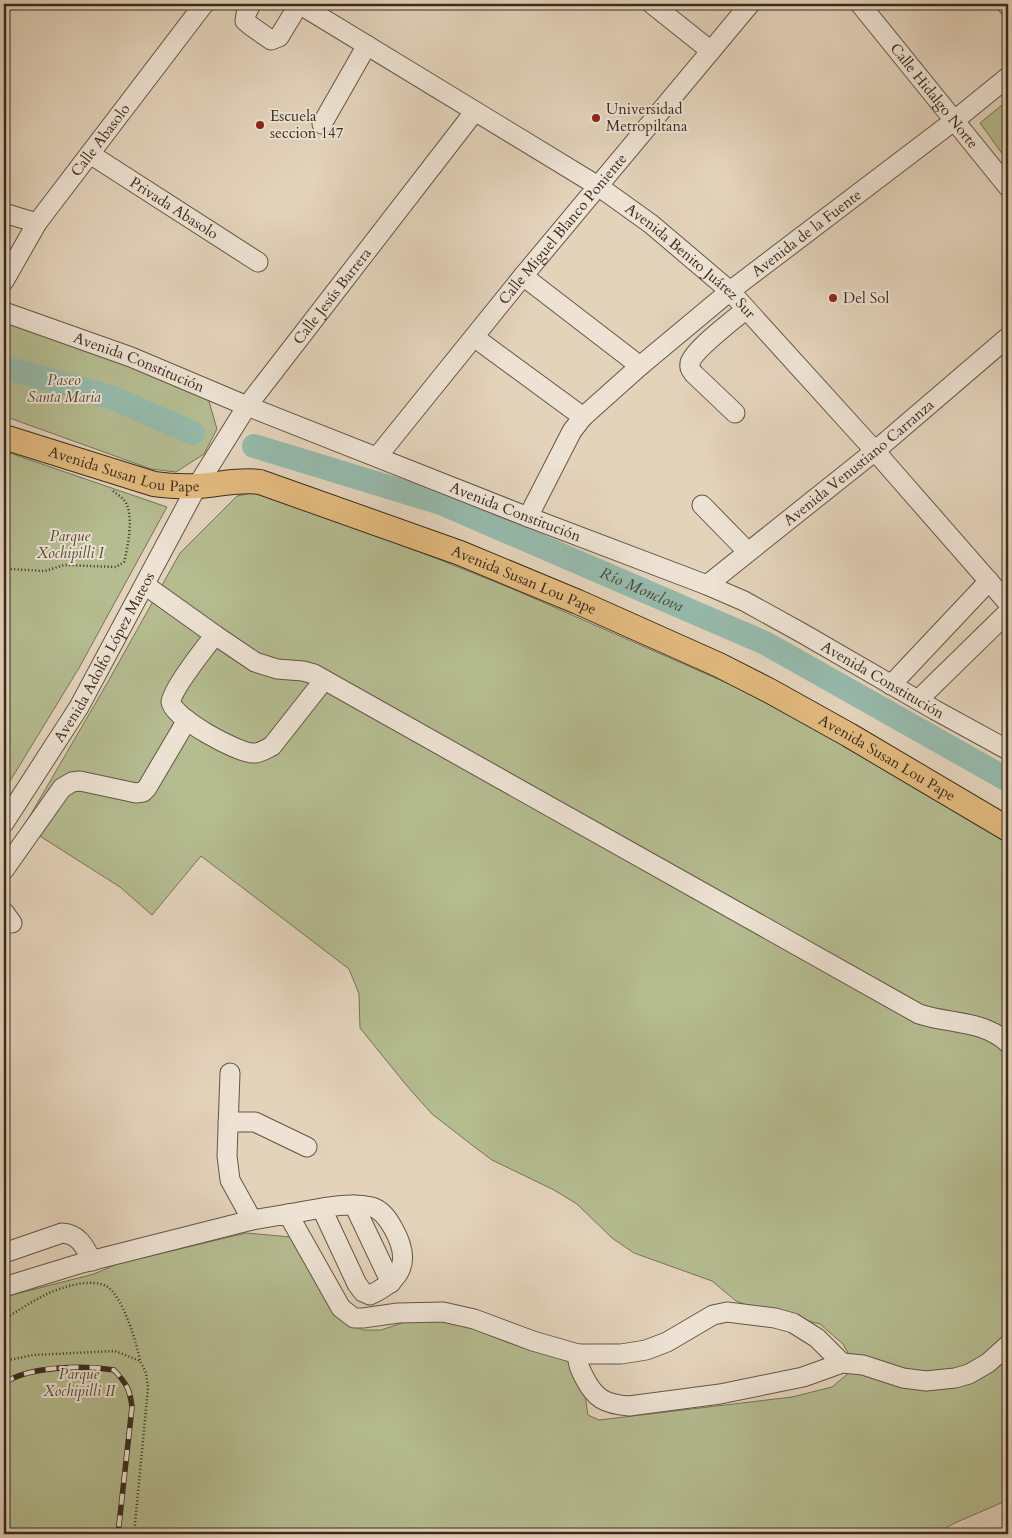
<svg xmlns="http://www.w3.org/2000/svg" width="1012" height="1538" font-family="Cardo,serif">
  <style>
    .green { fill: #b4bc90; stroke: #767456 }
    .lines { fill: none; stroke-linecap: round; stroke-linejoin: round }
    .river { stroke: #96b9ab; stroke-width: 24 }
    .minor-casing { stroke: #645644; stroke-width: 21 }
    .major-casing { stroke: #392c1c; stroke-width: 26 }
    .path { stroke: #392c1c; stroke-width: 2.5; stroke-dasharray: 1 2.5; stroke-linecap: butt }
    .minor { stroke: #ede2d3; stroke-width: 19 }
    .major { stroke: #e2ba7e; stroke-width: 24 }
    .rail-casing { stroke: #392c1c; stroke-width: 5.5 }
    .rail { stroke: #ede2d3; stroke-width: 4; stroke-dasharray: 11; stroke-linecap: butt }
    .poi-dot { fill: #8f2418; stroke: #ede2d3; stroke-width: 2 }
    .labels { text-anchor: middle; dominant-baseline: central; stroke-width: 4; stroke-linejoin: round; paint-order: stroke }
    .street-label { font-size: 15px; fill: #392c1c; stroke: #ede2d3 }
    .poi-label { font-size: 15px; fill: #392c1c; stroke: #ede2d3; text-anchor: start }
    .park-label { font-size: 15px; font-style: italic; fill: #524933; stroke: #ede2d3 }
    .water-label { font-size: 16px; font-style: italic; fill: #4c4839; stroke: #ede2d3 }
  </style>
  <rect width="100%" height="100%" fill="#e3d3bb"/>
  <filter id="stains"><feTurbulence type="fractalNoise" baseFrequency=".004" numOctaves="4"/><feColorMatrix values="0 0 0 0 .2 0 0 0 0 .09 0 0 0 0 .02 0 0 0 .5 -.17"/></filter>
  <radialGradient id="worn" r=".72"><stop offset=".6" stop-color="#630" stop-opacity="0"/><stop offset="1" stop-color="#630" stop-opacity=".3"/></radialGradient>
  <path class="green" d="M1008,100V162L980,123Z
    M4,319L116,359L208,398L217,429L204,454L176,472L151,469L4,416Z
    M4,451L167,507L79,668L4,791Z
    M256,492L268,495L438,559L515,590L736,687L858,752L1008,839V1500L957,1522L934,1534H4V1297L94,1274L117,1264L246,1233L291,1237L347,1320L362,1330H381L408,1321L461,1317L562,1353L583,1382L588,1415L599,1420L792,1397L832,1387L856,1367L843,1344L820,1324L755,1308L736,1301L712,1281L634,1253L612,1238L577,1204L554,1190L492,1160L472,1145L432,1114L407,1086L360,1028L359,994L349,969L201,856L152,915L120,887L24,826L109,680L180,553L237,496Z"/>
  <g class="lines">
    <g class="river">
      <path d="M4,367L113,398L193,433"/>
      <path id="s1" d="M254,446L441,503L765,643L1008,780"/>
    </g>
    <defs>
      <g id="minor">
        <path d="M251,4L246,14L245,21L251,26L271,40L279,37L299,4"/>
        <path id="s2" d="M299,4L598,186L651,224L730,291L875,451L1008,603"/>
        <path d="M652,4L711,51"/>
        <path id="s3" d="M860,4L1008,187"/>
        <path d="M1007,4L1008,6"/>
        <path d="M322,124L367,45"/>
        <path id="s4" d="M90,154L258,262"/>
        <path d="M4,213L37,223"/>
        <path d="M523,276L640,366"/>
        <path id="s5" d="M4,281L37,223L204,4"/>
        <path id="s6" d="M4,312L131,357L247,406L528,517L707,585L744,601L802,633L935,710L1008,750"/>
        <path d="M474,337L583,417"/>
        <path d="M735,413L694,374C691,370 689,368 690,363C694,349 734,320 746,309"/>
        <path id="s7" d="M377,457L523,276L750,4"/>
        <path d="M702,505L748,552"/>
        <path id="s8" d="M528,517L572,431L583,417L640,366L730,291L955,120L1008,77"/>
        <path d="M145,585L215,635L255,662L277,669L303,671L314,674L919,1014C949,1024 983,1020 1008,1043"/>
        <path id="s9" d="M707,585L875,451L1008,337"/>
        <path d="M215,635C207,645 169,693 171,702C173,718 239,754 254,753C261,753 266,749 272,746L324,680"/>
        <path d="M891,685L989,581"/>
        <path d="M918,700L1008,612"/>
        <path id="s10" d="M4,823L79,707L197,486L247,406L475,111"/>
        <path d="M4,870L62,788L72,782L80,781L136,793L143,792L147,788L187,720"/>
        <path d="M4,912L12,923"/>
        <path d="M230,1073L227,1156L230,1180L252,1220"/>
        <path d="M228,1122H255L307,1147"/>
        <path d="M354,1205L391,1283"/>
        <path d="M288,1214C314,1210 345,1201 372,1207C382,1210 388,1219 393,1228C412,1261 402,1280 370,1295L363,1292L357,1284L322,1209"/>
        <path d="M4,1253L62,1233C79,1234 85,1247 92,1261"/>
        <path d="M4,1287L82,1263L252,1220L288,1214L341,1308L354,1318H363L398,1313L443,1312L474,1319L533,1341L578,1354C577,1363 580,1369 584,1377C595,1399 605,1404 629,1406L720,1394L803,1377L842,1363L863,1365L903,1378L926,1381L955,1378L969,1374L988,1363L1008,1345"/>
        <path d="M578,1354H621L646,1350L667,1342L713,1315L727,1312L775,1318L793,1323L817,1338L842,1363"/>
      </g>
      <g id="major">
        <path id="s11" d="M4,437L154,484C169,486 183,487 197,486C218,485 239,479 260,482L460,553L578,602L719,665L770,691L849,735L1008,829"/>
      </g>
    </defs>
    <use href="#minor" class="minor-casing"/>
    <use href="#major" class="major-casing"/>
    <path class="path" d="M4,567L10,569L45,571L64,565L116,567L124,562C128,547 133,520 127,505C125,499 118,495 113,491
      M4,1319C18,1311 32,1301 47,1294C61,1287 91,1278 106,1286C122,1294 137,1343 140,1361
      M4,1361L33,1355L115,1351L140,1361L146,1373L148,1388L134,1534"/>
    <use href="#minor" class="minor"/>
    <use href="#major" class="major"/>
    <defs>
      <path id="rail" d="M4,1383C30,1366 84,1365 114,1370C126,1383 130,1389 132,1407L118,1534"/>
    </defs>
    <use href="#rail" class="rail-casing"/>
    <use href="#rail" class="rail"/>
  </g>
  <g class="poi-dot">
    <circle cx="596" cy="118" r="5"/>
    <circle cx="260" cy="125" r="5"/>
    <circle cx="833" cy="298" r="5"/>
  </g>
  <g class="labels">
    <g class="street-label">
      <text stroke="none"><textPath href="#s3" startOffset="118">Calle Hidalgo Norte</textPath></text>
      <text stroke="none"><textPath href="#s5" startOffset="171">Calle Abasolo</textPath></text>
      <text stroke="none"><textPath href="#s4" startOffset="100">Privada Abasolo</textPath></text>
      <text stroke="none"><textPath href="#s7" startOffset="294">Calle Miguel Blanco Poniente</textPath></text>
      <text stroke="none"><textPath href="#s8" startOffset="404">Avenida de la Fuente</textPath></text>
      <text stroke="none"><textPath href="#s2" startOffset="469">Avenida Benito Juárez Sur</textPath></text>
      <text stroke="none"><textPath href="#s10" startOffset="622">Calle Jesús Barrera</textPath></text>
      <text stroke="none"><textPath href="#s6" startOffset="144">Avenida Constitución</textPath></text>
      <text stroke="none"><textPath href="#s9" startOffset="195">Avenida Venustiano Carranza</textPath></text>
      <text stroke="none"><textPath href="#s11" startOffset="125">Avenida Susan Lou Pape</textPath></text>
      <text stroke="none"><textPath href="#s6" startOffset="549">Avenida Constitución</textPath></text>
      <text stroke="none"><textPath href="#s11" startOffset="545">Avenida Susan Lou Pape</textPath></text>
      <text stroke="none"><textPath href="#s10" startOffset="194">Avenida Adolfo López Mateos</textPath></text>
      <text stroke="none"><textPath href="#s6" startOffset="954">Avenida Constitución</textPath></text>
      <text stroke="none"><textPath href="#s11" startOffset="950">Avenida Susan Lou Pape</textPath></text>
    </g>
    <g class="poi-label">
      <text x="606" y="109">Universidad<tspan x="606" dy="17">Metropiltana</tspan></text>
      <text x="270" y="116">Escuela<tspan x="270" dy="17">seccion 147</tspan></text>
      <text x="843" y="298">Del Sol</text>
    </g>
    <g class="park-label">
      <text x="64" y="380">Paseo<tspan x="64" dy="17">Santa Maria</tspan></text>
      <text x="70" y="536">Parque<tspan x="70" dy="17">Xochipilli I</tspan></text>
      <text x="79" y="1374">Parque<tspan x="79" dy="17">Xochipilli II</tspan></text>
    </g>
    <g class="water-label">
      <text stroke="none"><textPath href="#s1" startOffset="414">Río Monclova</textPath></text>
    </g>
  </g>
  <rect width="1012" height="1538" fill="none" stroke="#e3d3bb" stroke-width="20"/>
  <rect x="5" y="5" width="1002" height="1528" fill="none" stroke="#392c1c" stroke-width="2.5"/>
  <rect x="10" y="10" width="992" height="1518" fill="none" stroke="#392c1c"/>
  <rect width="100%" height="100%" filter="url(#stains)"/>
  <rect width="100%" height="100%" fill="url(#worn)"/>
</svg>
